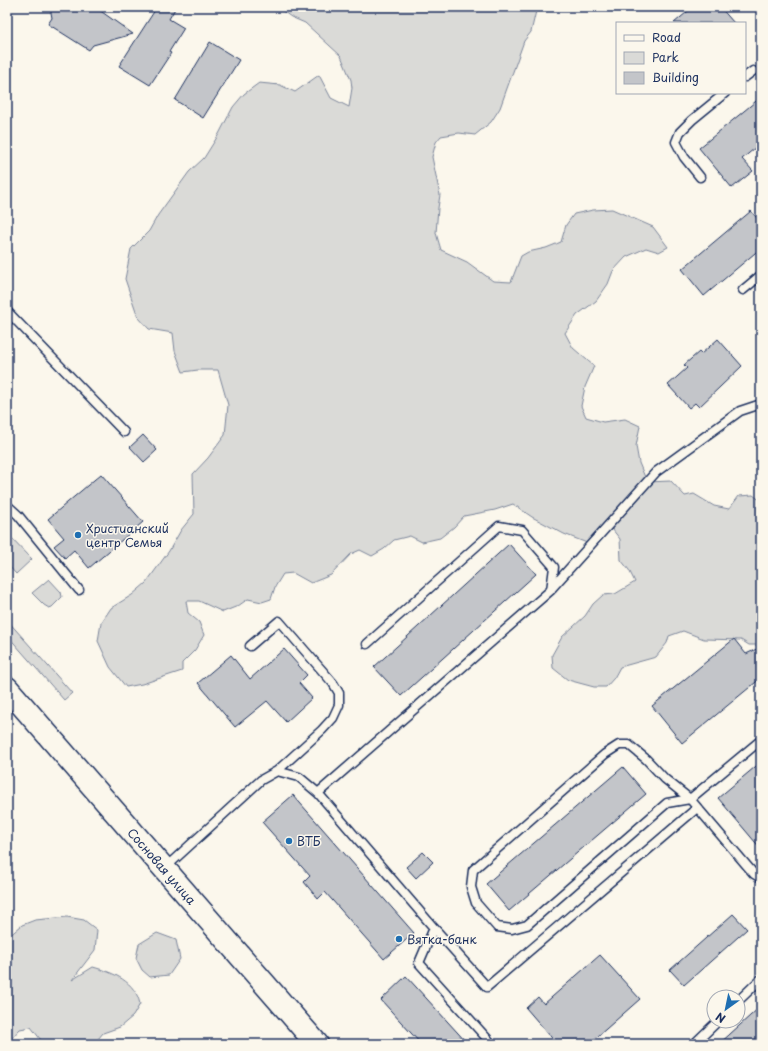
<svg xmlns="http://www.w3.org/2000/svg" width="768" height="1051" font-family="'Playpen Sans',sans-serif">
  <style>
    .green { fill: #dadad7; stroke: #7a849a }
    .building { fill: #c3c5c9; stroke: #1b2f5e }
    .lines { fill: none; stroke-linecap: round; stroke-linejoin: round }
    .lane-casing { stroke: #1b2f5e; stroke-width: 11 }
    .secondary-casing { stroke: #1b2f5e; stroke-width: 25 }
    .lane { stroke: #fbf7ec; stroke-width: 8 }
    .secondary { stroke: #fbf7ec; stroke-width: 22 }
    .poi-dot { fill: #1f6fb2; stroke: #fbf7ec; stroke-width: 1.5 }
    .labels { text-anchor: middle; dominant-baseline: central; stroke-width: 3; stroke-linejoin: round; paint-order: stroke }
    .poi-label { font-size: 12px; fill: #1b2f5e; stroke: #fbf7ec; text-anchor: start }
    .street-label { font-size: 12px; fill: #1b2f5e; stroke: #fbf7ec }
  </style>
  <rect width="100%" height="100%" fill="#fbf7ec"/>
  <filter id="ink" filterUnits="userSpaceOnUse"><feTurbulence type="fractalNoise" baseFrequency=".025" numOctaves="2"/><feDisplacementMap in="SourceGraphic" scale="8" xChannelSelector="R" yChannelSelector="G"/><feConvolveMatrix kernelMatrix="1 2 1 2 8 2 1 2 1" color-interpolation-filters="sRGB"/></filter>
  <g filter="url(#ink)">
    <path class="green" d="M277,7H539L536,11L531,32L524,41L500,108L491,122L475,135L459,133L441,136L436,142L432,157L440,195L438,208L436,233L441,250L467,262L493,281L511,282L521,256L528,252L546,248L561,242L566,225L574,214L593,210L612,209L653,227L668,247L659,252L646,248L626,257L613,271L608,284L596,301L577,315L565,333L573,348L594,366L585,387L581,406L586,417L603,422L625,419L640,426L636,446L639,463L647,482L671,481L685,496L694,494L714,506L729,509L739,496L753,495L761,501V645H749L741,640L704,639L683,631L669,636L667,643L656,657L620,667L614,678L606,687H594L568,680L553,668L552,655L562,637L585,616L593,604L603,595L615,594L635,582L629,570L621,560L620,539L612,529L587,543L564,534L532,517L513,504L495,510L464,516L454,527L440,538L422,542L410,536L394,540L384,549L372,556L360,550L351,554L331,575L311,583L293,573L283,574L275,587L271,599L262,602L248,599L238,606L223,612L199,601H186L188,613L199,622L204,635L195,650L182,663V671L142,684L126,687L110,667L98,641L101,623L111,608L132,595L146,583L169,551L181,530L194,514L193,474L208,458L225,435L228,405L218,370H198L183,372L175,351L173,333L149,329L138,317L125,279L131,249L149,231L158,215L189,172L204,158L219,134L233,107L244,94L259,83L280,85L295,92L319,75L331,98L349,107L352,88L351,80L341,56L305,23L291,17Z
      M7,533L32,559L16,574L7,564V551L11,548L7,543Z
      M49,579L61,592L62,597L52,607L49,608L44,605L32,593Z
      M7,620L72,693L64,700L7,635Z
      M67,917L84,920L97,930L95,950L72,980L93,967C114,973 135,981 140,1004L133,1016L120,1027L103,1033L94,1044H44L31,1027L20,1029L7,1043V938L22,925L35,920Z
      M157,933L176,940L180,959L169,975L150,977L142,970L136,958L139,944Z"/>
    <path class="building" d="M50,7H95L133,34L93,45L89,50L48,24L52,18Z
      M157,7H176L169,19L184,28L169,52L171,53L150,85L119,66Z
      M693,7H720L734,23H674Z
      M210,42L239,60L203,118L175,100Z
      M761,97V143L742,159L753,171L732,188L699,148Z
      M751,211L761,223V248L704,296L682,269Z
      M718,339L742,366L699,407L695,403L689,408L668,385L687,368L684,365L699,352L701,354Z
      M143,435L157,450L144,462L130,447Z
      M101,474L143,522L89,568L74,550L65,558L54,546L64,538L48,519Z
      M509,544L536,574L401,696L374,667Z
      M734,639L746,654L761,647V678L682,743L652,706Z
      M284,649L307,675L299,683L312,698L286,722L267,701L235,727L198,683L231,655L250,679Z
      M761,762V849L718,798Z
      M623,767L646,794L509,911L486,884Z
      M293,795L414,933L384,959L325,892L318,899L304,882L310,876L262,822Z
      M423,852L433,862L416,878L406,867Z
      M733,914L747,929L684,985L670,970Z
      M600,955L640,999L589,1044H557L526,1008L538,997L544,1004Z
      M406,976L468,1044H421L381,1000Z
      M761,1006V1044H719Z"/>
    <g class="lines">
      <defs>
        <path id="lane" d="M745,77L753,71
          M700,177L684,157L676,142L680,132L692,120L725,93
          M743,290L761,275
          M7,311L124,432
          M7,505L18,515L79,590
          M551,589L656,472L740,411L761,404
          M761,740L690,799L667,803L527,925L512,929L497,927L476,903L471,887L473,870L605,754L619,745H629L646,759L665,779L690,799L754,874L761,878
          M277,771L299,777L318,793L434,928
          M318,793L551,590L554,567L522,530L499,526L367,644
          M165,868L261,780L277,771L322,730L333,718L339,705V693L333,683L279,621L250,646
          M738,1001L761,979
          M492,1044L419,963L434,928L487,987L697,808
          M694,1044L718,1021"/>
        <path id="secondary" d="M7,688L317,1044"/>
      </defs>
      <use href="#lane" class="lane-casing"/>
      <use href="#secondary" class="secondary-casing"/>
      <use href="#lane" class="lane"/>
      <use href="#secondary" class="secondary"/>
    </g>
  </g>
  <g class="poi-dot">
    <circle cx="78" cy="535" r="4"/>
    <circle cx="289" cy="841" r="4"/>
    <circle cx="399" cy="939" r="4"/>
  </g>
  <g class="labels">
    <g class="poi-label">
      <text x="86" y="528">Христианский<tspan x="86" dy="14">центр Семья</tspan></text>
      <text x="297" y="841">ВТБ</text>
      <text x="407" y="939">Вятка-банк</text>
    </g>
    <g class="street-label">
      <text transform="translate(162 866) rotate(49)">Сосновая улица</text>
    </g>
  </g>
  <rect width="768" height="1051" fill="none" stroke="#fbf7ec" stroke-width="24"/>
  <rect x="12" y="12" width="744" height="1027" fill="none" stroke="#1b2f5e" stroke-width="1.5" filter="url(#ink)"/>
  <rect x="616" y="22" width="130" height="72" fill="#fbf7ec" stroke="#a1a7b3"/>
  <rect x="624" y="35" width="20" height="6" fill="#fbf7ec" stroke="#a1a7b3"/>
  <text x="652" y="42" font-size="12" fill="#1b2f5e">Road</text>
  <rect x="624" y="52" width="20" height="12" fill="#dadad7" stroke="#a1a7b3"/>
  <text x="652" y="62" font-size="12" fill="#1b2f5e">Park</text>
  <rect x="624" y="72" width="20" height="12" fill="#c3c5c9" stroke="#a1a7b3"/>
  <text x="652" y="82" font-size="12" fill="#1b2f5e">Building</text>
  <g transform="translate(726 1009) rotate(213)"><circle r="19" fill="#fbf7ec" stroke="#a1a7b3"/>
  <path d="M0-3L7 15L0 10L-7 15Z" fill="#1f6fb2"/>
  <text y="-6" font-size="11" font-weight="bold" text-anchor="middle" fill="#1b2f5e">N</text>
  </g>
</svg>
